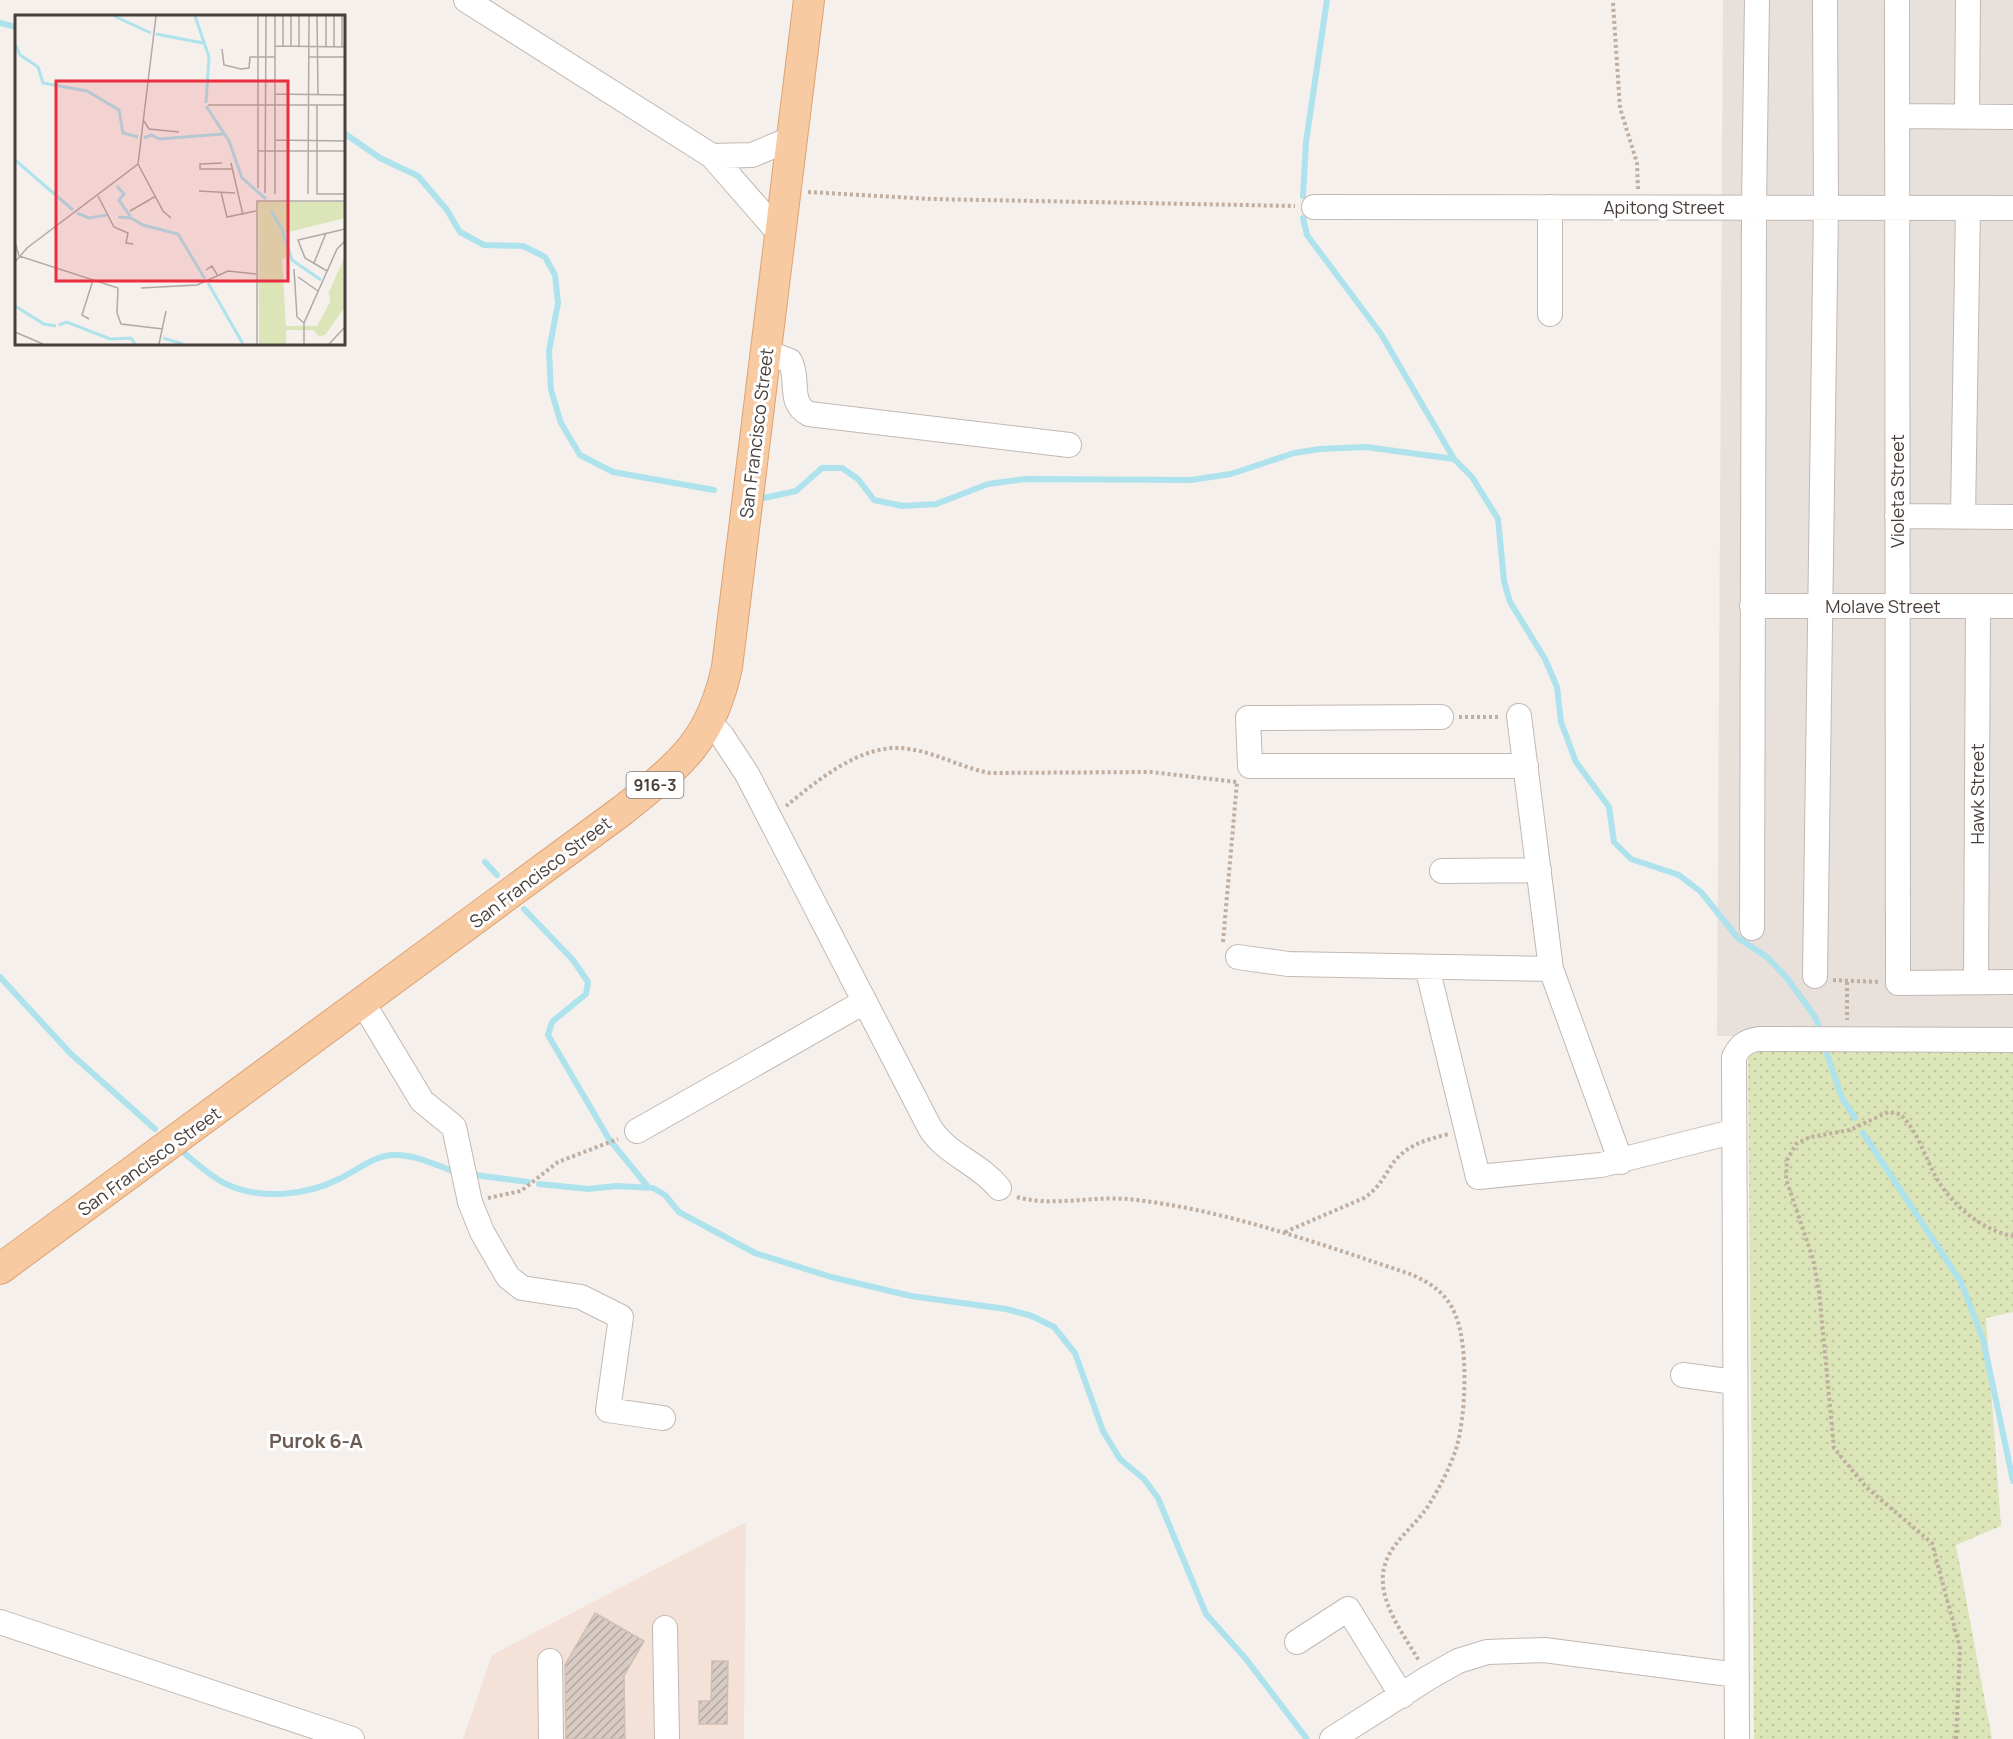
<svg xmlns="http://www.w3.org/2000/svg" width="2013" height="1739" font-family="Manrope,sans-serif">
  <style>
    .residential { fill: #e8e0da }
    .commercial { fill: #f4e2d9 }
    .grass { fill: url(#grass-dots) }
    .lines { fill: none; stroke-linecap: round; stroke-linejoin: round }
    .stream { stroke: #aee2ec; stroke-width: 6 }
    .building { fill: url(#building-hatch); stroke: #d0bfb6; stroke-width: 1.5 }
    .minor-casing { stroke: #c3b8b2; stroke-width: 26 }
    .major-casing { stroke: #dca273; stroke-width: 32 }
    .path { stroke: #c0aea1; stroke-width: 4; stroke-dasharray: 3 3; stroke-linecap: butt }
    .minor { stroke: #fff; stroke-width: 24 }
    .major { stroke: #f7caa2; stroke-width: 30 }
    .labels { text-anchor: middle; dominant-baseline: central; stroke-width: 6; stroke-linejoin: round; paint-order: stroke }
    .shield { fill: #fff; stroke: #807975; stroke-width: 1.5 }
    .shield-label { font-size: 16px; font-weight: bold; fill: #493f3a }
    .street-label { font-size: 18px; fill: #493f3a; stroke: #fff }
    .neighbourhood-label { font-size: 20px; font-weight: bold; fill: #6b5b52; stroke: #fff }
    .inset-river { fill: none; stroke: #aee2ec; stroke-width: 3 }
    .inset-road { fill: none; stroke: #b0a9a5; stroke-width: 1.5 }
    .view { fill: #ea2d3f; fill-opacity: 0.15; stroke: #ea2d3f; stroke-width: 3 }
    .inset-edge { fill: none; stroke: #493f3a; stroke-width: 3 }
  </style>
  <defs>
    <pattern id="grass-dots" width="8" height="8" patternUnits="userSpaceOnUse" patternTransform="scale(1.5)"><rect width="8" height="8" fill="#dce5b8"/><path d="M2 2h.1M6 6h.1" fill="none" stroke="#bec69f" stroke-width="1.8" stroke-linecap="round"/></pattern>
    <pattern id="building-hatch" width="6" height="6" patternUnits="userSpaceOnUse" patternTransform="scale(1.5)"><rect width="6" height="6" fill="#d9ccc5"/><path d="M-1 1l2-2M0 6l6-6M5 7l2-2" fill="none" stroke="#b2a7a1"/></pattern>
  </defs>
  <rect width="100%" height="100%" fill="#f5f0ec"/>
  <path class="residential" d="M1723,0H2013V1034L1717,1036Z"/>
  <path class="commercial" d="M746,1522L744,1739H463L492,1655Z"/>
  <path class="grass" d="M1748,1051H2013V1312L1986,1318L2001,1526L1956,1545L1992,1739H1754Z"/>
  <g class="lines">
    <path class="stream" d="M0,23L16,27
      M344,133L380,158L418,176L447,210L460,232L484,245L523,246L545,257L555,275L558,303L549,351L551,390L561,423L580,455L613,472L714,490
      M1303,196L1306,142L1327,0
      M1303,218L1307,235L1381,334L1454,459L1472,477L1498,519L1504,581L1510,602L1545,659L1557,687L1561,722L1576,762L1609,807L1614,842L1631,859L1679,875L1701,892L1738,938L1767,957L1787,978L1815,1017L1821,1031
      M764,498L796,491L822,468H842L858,479L874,500L903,506L936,504L988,484L1026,479L1191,480L1231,474L1294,453L1320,449L1366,447L1454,459
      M485,862L497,875
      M524,909L573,960L588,982L586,994L552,1022L548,1035L609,1139L648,1187
      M0,977L70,1053L155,1129
      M1825,1048L1842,1098L1855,1118
      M1863,1133L1961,1282L1983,1339L2013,1481
      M182,1151C196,1163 210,1176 226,1184C260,1200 305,1196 339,1179C356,1171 373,1156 393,1155C414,1154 436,1165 455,1172
      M468,1174L528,1182
      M539,1184L588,1189L617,1186L653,1188L665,1195L679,1212L755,1253L831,1277L911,1296L1006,1309L1032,1316L1054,1327L1075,1353L1103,1431L1120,1459L1144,1479L1158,1498L1206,1614L1246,1659L1307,1739"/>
  </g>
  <path class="building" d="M595,1613L644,1641L624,1676L625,1739H566L565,1665Z
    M712,1661H728L727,1724H699V1701H711Z"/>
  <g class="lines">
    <defs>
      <path id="minor" d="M466,0L712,156L780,234
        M1897,0L1898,983L2013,982
        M1897,116L2013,117
        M1967,116L1968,0
        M712,156L752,155L793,138
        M1314,207L2013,208
        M1550,314V207
        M766,352L790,361C800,380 787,403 809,414L1069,445
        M1897,516L2013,517
        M1963,516L1968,208
        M1752,606H2013
        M1519,716L1551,969L1621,1162
        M1441,717L1248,718L1250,766H1526
        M710,723L722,736L747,774L930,1128C947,1155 979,1163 999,1188
        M1442,871L1539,870
        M1752,928L1754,207L1757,0
        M1238,957L1288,964L1551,969
        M1427,967L1478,1177L1601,1165L1732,1132
        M1815,976L1826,207L1825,0
        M1976,982L1978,606
        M363,1003L422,1101L454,1127L470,1202L482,1232L508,1277L522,1288L581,1297L621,1317L608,1410L663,1418
        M637,1131L864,1002
        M1683,1375L1734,1382
        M0,1622L352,1739
        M665,1628L667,1739
        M1297,1642L1348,1609L1402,1696
        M550,1661L551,1739
        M1332,1739L1428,1678L1458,1661L1487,1652L1544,1650L1737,1675
        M1737,1739L1734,1057C1740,1045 1746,1041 1759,1039L2013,1040"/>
      <path id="major" d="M0,1269L623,810C680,764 711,742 727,667L809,0"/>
    </defs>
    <use href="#minor" class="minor-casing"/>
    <use href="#major" class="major-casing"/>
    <path class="path" d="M1613,3L1620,108L1637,163L1638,189
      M808,192L931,199L1295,206
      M1459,717H1500
      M786,806C818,780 864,741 909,749C937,753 962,768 990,773L1151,772L1237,782
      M1223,942L1237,782
      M1833,980L1879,982
      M1847,982V1020
      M1017,1197C1052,1207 1091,1196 1127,1199C1221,1208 1323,1245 1413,1275C1432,1284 1447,1294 1455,1314C1469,1345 1466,1417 1456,1449C1450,1467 1440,1487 1430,1503C1416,1527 1386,1544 1383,1574C1380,1605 1405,1636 1419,1661
      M488,1198L521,1191L558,1162L618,1139
      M1285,1232L1364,1198C1376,1190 1382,1181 1389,1169C1403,1146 1424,1140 1449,1134
      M1956,1739L1960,1648L1932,1543L1866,1487L1834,1448L1819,1291L1813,1259L1786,1179L1787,1160L1796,1144L1810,1137L1850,1130L1888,1112L1900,1114C1918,1131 1925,1158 1937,1179C1952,1205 1983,1231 2013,1236"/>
    <use href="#minor" class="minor"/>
    <use href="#major" class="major"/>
  </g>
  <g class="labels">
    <rect class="shield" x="626.5" y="772" width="57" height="26" rx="4.5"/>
    <g class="shield-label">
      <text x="655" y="785">916-3</text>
    </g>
    <g class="street-label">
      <text x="1664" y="207">Apitong Street</text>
      <text transform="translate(756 433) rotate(-83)">San Francisco Street</text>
      <text transform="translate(1897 491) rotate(-90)">Violeta Street</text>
      <text x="1883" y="606">Molave Street</text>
      <text transform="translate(1977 794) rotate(-90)">Hawk Street</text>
      <text transform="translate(540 872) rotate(-37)">San Francisco Street</text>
      <text transform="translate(149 1161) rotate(-36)">San Francisco Street</text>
    </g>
    <g class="neighbourhood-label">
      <text x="316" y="1440">Purok 6-A</text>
    </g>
  </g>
  <g transform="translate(15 15)">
    <rect width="330" height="330" fill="#f5f0ec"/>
    <path d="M243,187H330V203L270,218L272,242L267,244L271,311H302L315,287L314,277L330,241V292L310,320L304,321L298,315H271V329H244Z" fill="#dce5b8"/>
    <path class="inset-river" d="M99,1L136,18M180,1L194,42L191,88M141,19L188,28M0,29L5,40L23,52L28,68L72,76L104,95L108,118L123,122M191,91L214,126L227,163L251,184M129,123L136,120L145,124L208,119M0,145L58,195M102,171L109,179L104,185L115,201M256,196L267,214L277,245L306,265M62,198L74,203L92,200M103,202L116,203L128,210L163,219L190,264M193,268L228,329M0,291L29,309L41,311M44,310L52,307L95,324L116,323L120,329M148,323L168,329"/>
    <path class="inset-road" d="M268,1V31M284,1V31M302,1L303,80M327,1V32M260,31L330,32M276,31V1M311,32V1M319,32V1M207,34L209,50L226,54L234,53L235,42H260M294,42H330M260,79L330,80M193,90H330M302,90V179H330M129,106L134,114L164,117M260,125L330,126M243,136H330M207,148L185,149V154H217M216,148L228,200M123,149L148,196L156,203M243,173V1M184,176L220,178M206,177L212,202L241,196M250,178L251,1M260,179V1M293,179L294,1M83,181L99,212L113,218L111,228L118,229M115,196L141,181M0,227L4,241L103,273L102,298L106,309L148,314M0,247L12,233L123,149L141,1M299,248L311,218M279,254L282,302L289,308M191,255L197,251L203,261M312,256L290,243L283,225L330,214M283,262L303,276M126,273L182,270L213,256L241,259M74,304L67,300L78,265M0,317L28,329M144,329L151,296M242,329V186H330M289,329V308L322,234L330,226M314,329L330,312"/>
    <path class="view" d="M41,66H273V266H41Z"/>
    <rect width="330" height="330" class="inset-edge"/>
  </g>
</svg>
